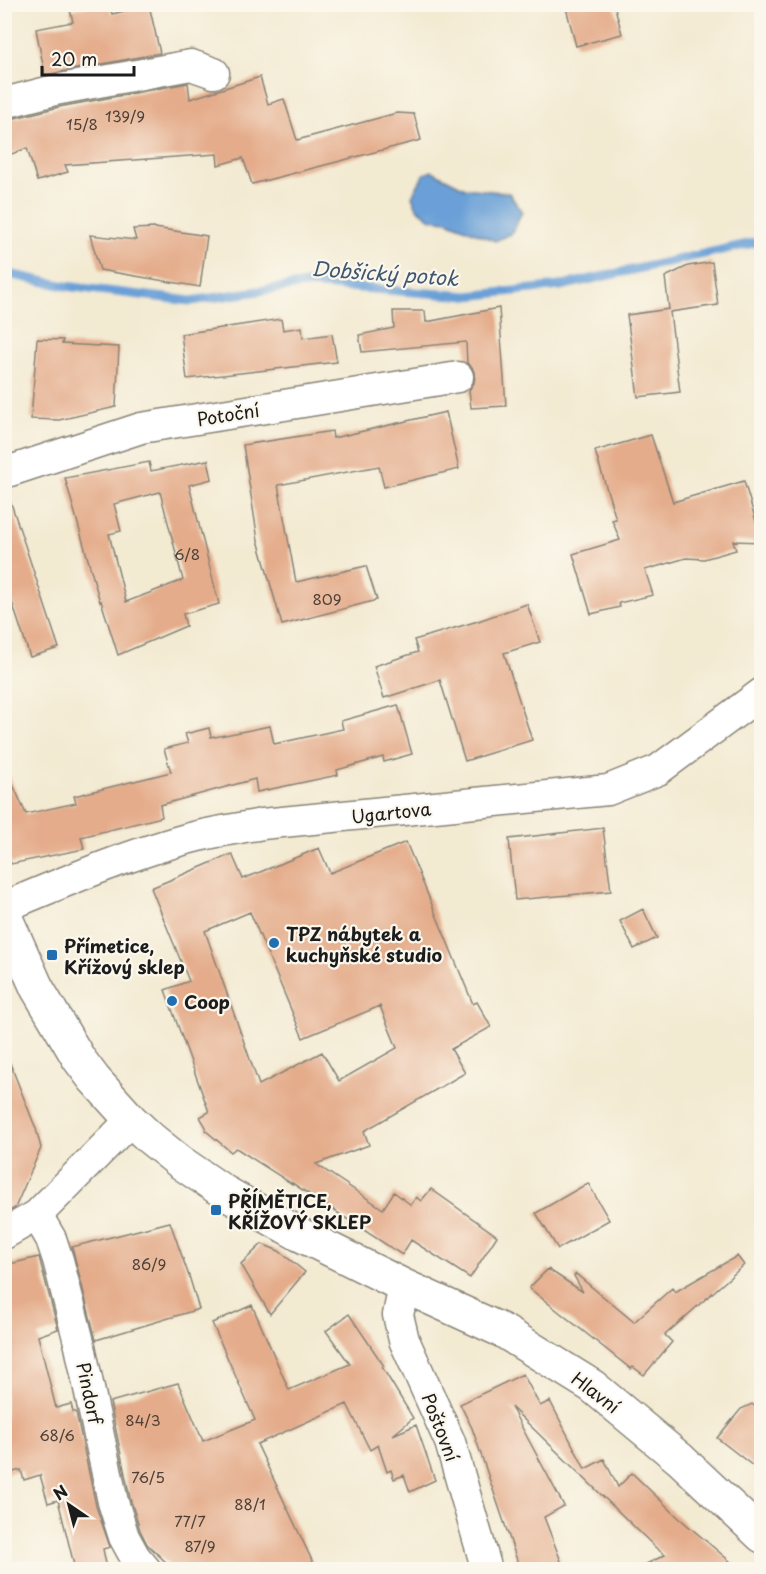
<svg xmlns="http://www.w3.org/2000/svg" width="766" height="1574" font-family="'Playpen Sans',sans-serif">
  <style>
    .water { fill: #6aa0d7; stroke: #435e7a; stroke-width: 1.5 }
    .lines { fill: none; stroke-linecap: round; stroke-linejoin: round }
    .stream { stroke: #6aa0d7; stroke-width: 9 }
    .building { fill: #e4ac8a; fill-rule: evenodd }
    .minor-casing { stroke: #888377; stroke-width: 33 }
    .secondary-casing { stroke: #888377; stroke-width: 36 }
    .minor { stroke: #fff; stroke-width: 30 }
    .secondary { stroke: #fff; stroke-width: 33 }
    .poi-dot { fill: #1f6fb2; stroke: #fbf7ec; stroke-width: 2 }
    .labels { text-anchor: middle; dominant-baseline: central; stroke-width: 4.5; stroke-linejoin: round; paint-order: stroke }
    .number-label { font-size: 15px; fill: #4e4038 }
    .street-label { font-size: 18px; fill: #1c1c1c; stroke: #fbf7ec }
    .poi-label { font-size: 18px; font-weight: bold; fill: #1c1c1c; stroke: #fbf7ec; text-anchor: start }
    .water-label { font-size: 20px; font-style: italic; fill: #3f5770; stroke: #fbf7ec }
  </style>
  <rect width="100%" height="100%" fill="#fbf7ec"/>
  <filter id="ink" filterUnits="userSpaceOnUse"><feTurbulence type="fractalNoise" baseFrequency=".0167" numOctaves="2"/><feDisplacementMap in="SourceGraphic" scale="12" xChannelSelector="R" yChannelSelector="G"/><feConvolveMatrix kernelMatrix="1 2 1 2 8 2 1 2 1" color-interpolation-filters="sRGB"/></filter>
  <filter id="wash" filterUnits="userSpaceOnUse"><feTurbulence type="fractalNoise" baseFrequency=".008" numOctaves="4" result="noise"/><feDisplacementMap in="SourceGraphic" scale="24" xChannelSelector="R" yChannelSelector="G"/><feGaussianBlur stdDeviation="1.35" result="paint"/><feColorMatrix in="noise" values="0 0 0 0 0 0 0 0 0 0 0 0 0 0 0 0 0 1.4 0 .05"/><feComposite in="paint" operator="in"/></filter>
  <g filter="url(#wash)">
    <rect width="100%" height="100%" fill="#f3ead2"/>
    <path class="water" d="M432,171L465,188L509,193L522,212L511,234L495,241L447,221L431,219L417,208L412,196L424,174Z"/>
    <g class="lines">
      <path class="stream" d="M4,273L65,286L191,301L306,284L468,296L560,286L762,241"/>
    </g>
    <g id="blocks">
      <path class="building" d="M96,4H109L112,14L149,5L160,53L45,75L36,29L73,22L70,10Z
        M565,4H614L622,34L576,46Z
        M260,77L268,104L284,99L297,140L397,113L414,114L421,140L252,184L243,158L218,165L217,154L65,165L68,172L37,181L27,148L4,157V121L7,120L59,107L188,83L190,99Z
        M155,228L207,236L200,287L100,270L90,235L136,240L133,229Z
        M712,262L718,305L670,312L680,392L638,397L627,315L669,309L665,277L688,266Z
        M499,308L506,406L471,408L469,390L474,383L475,375L472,367L467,363L466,342L362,352L359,335L394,328L393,311H425L426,322Z
        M281,319L283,330L302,327L303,338L332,334L337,362L187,379L181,334Z
        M37,339L63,340L62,344L119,347L116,407L59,420L31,419Z
        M446,412L459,469L384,487L379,466L278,485L296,582L366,566L377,600L282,625L258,540L243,445L332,431L333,438Z
        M651,435L673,502L744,481L762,542L733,541L736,550L704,559L686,558L645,570L653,595L619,603L620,607L591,614L573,554L620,540L612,520L616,519L595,451Z
        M208,460L212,479L189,485L219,604L183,614L186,626L118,655L101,601L100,602L65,478L149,462L151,471ZM160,492L183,580L126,602L109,534L121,531L114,504Z
        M9,497L59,648L30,657L4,578V498Z
        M527,604L540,642L504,653L532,740L465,761L440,680L384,698L374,666L418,652L414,640L478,621Z
        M398,705L412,754L384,762L383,757L337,770L338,775L257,792L255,779L160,805L162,817L81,837L84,849L11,864L4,844V764L26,814L76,803L74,796L171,772L164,749L188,743L185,734L209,728L211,737L214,736L215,737L270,726L274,744L343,729L341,721Z
        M603,828L611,891L515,900L509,839Z
        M406,842L473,1004L477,1002L491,1027L451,1049L465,1073L364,1131L369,1145L316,1164L383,1209L394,1192L411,1205L416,1197L421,1201L431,1189L497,1236L470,1278L411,1240L402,1255L292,1183V1184L236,1148L231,1152L205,1130L206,1127L200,1117L209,1112L165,990L189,981L151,888L232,854L243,879L319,848L330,873ZM250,912L303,1038L380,1006L397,1048L339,1081L322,1052L259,1085L205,931Z
        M643,909L657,938L634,949L620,921Z
        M4,1053H6L36,1129L41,1148L15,1208L4,1214Z
        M588,1183L609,1220L558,1249L536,1213Z
        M170,1222L190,1279L199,1309L96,1340L72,1247Z
        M262,1244L279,1251L305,1272L270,1314L241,1264Z
        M737,1256L744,1265L665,1335L672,1342L644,1375L633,1367L631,1369L529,1288L548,1269L583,1292L574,1276L576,1274L634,1322L672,1288L675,1292Z
        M39,1257L58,1329L38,1336L56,1408L71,1404L73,1412H76L96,1506L110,1547L103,1549L107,1569H75L58,1500L48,1503L40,1475L24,1480L21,1470L5,1474V1265Z
        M252,1305L289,1390L350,1364L326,1331L349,1314L384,1366L382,1367L413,1418L393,1435L416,1425L435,1480L410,1492L404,1475L394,1479L391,1470L387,1472L378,1445L370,1450L347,1404L257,1444L316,1569H173L147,1544L140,1530L130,1498L110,1402L178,1383L203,1441L255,1420L212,1323Z
        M523,1374L540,1406L550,1401L585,1469L604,1459L618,1487L632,1473L679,1518L739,1569H636L665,1555L656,1548L511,1407L564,1506L544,1517L564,1569H520L472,1428L460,1404Z
        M752,1404L762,1412V1473L717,1438L741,1409Z"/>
    </g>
  </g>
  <g filter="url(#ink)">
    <use href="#blocks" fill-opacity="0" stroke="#888377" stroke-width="1.5"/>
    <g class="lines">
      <defs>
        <path id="minor" d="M4,103L55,90L191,65L214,73
          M4,473L141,428L458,377
          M4,907C66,881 134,852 198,836C219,831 241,828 262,824L608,790L658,770L762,693
          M37,1215L51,1239L58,1260L80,1346L113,1502L124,1537L135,1557L146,1570
          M4,1234L37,1215L131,1120
          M404,1286L398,1315L404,1340L450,1442L487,1570"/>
        <path id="secondary" d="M4,914L37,988L79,1059L94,1079L131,1120L150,1138L180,1162L224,1192L299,1234L404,1286L503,1331L592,1386L680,1459L762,1536"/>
      </defs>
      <use href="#minor" class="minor-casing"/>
      <use href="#secondary" class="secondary-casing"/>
      <use href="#minor" class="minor"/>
      <use href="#secondary" class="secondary"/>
    </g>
  </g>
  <g class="poi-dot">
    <circle cx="274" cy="943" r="6"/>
    <rect x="46" y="949" width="12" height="12" rx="3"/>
    <circle cx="172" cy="1001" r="6"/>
    <rect x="210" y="1204" width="12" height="12" rx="3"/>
  </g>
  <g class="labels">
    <g class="number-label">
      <text x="125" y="115">139/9</text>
      <text x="82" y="123">15/8</text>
      <text x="187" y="553">6/8</text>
      <text x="327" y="598">809</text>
      <text x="149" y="1263">86/9</text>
      <text x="143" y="1419">84/3</text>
      <text x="57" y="1434">68/6</text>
      <text x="148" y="1476">76/5</text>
      <text x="250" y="1503">88/1</text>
      <text x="190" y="1520">77/7</text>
      <text x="200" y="1545">87/9</text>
    </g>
    <g class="street-label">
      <text transform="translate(228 414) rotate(-9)">Potoční</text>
      <text transform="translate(391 812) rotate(-6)">Ugartova</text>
      <text transform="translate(596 1392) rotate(37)">Hlavní</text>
      <text transform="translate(90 1393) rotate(78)">Pindorf</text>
      <text transform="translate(441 1427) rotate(69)">Poštovní</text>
    </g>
    <g class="poi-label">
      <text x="286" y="933">TPZ nábytek a<tspan x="286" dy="21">kuchyňské studio</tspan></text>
      <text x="64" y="945">Přímetice,<tspan x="64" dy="21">Křížový sklep</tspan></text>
      <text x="184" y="1001">Coop</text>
      <text x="228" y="1200">PŘÍMĚTICE,<tspan x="228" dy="21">KŘÍŽOVÝ SKLEP</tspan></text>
    </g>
    <g class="water-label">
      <text transform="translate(385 273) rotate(4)">Dobšický potok</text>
    </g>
  </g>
  <rect width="766" height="1574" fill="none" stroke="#fbf7ec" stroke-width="24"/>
  <g transform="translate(69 1505) rotate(325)" stroke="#fbf7ec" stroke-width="4.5" paint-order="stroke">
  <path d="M0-4.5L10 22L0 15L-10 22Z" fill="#1c1c1c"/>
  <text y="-9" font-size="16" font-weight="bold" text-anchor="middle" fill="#1c1c1c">N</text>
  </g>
  <path d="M42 66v9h92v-9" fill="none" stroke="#1c1c1c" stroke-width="3"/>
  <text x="51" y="66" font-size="18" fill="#1c1c1c" stroke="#fbf7ec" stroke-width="4.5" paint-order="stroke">20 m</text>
</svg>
